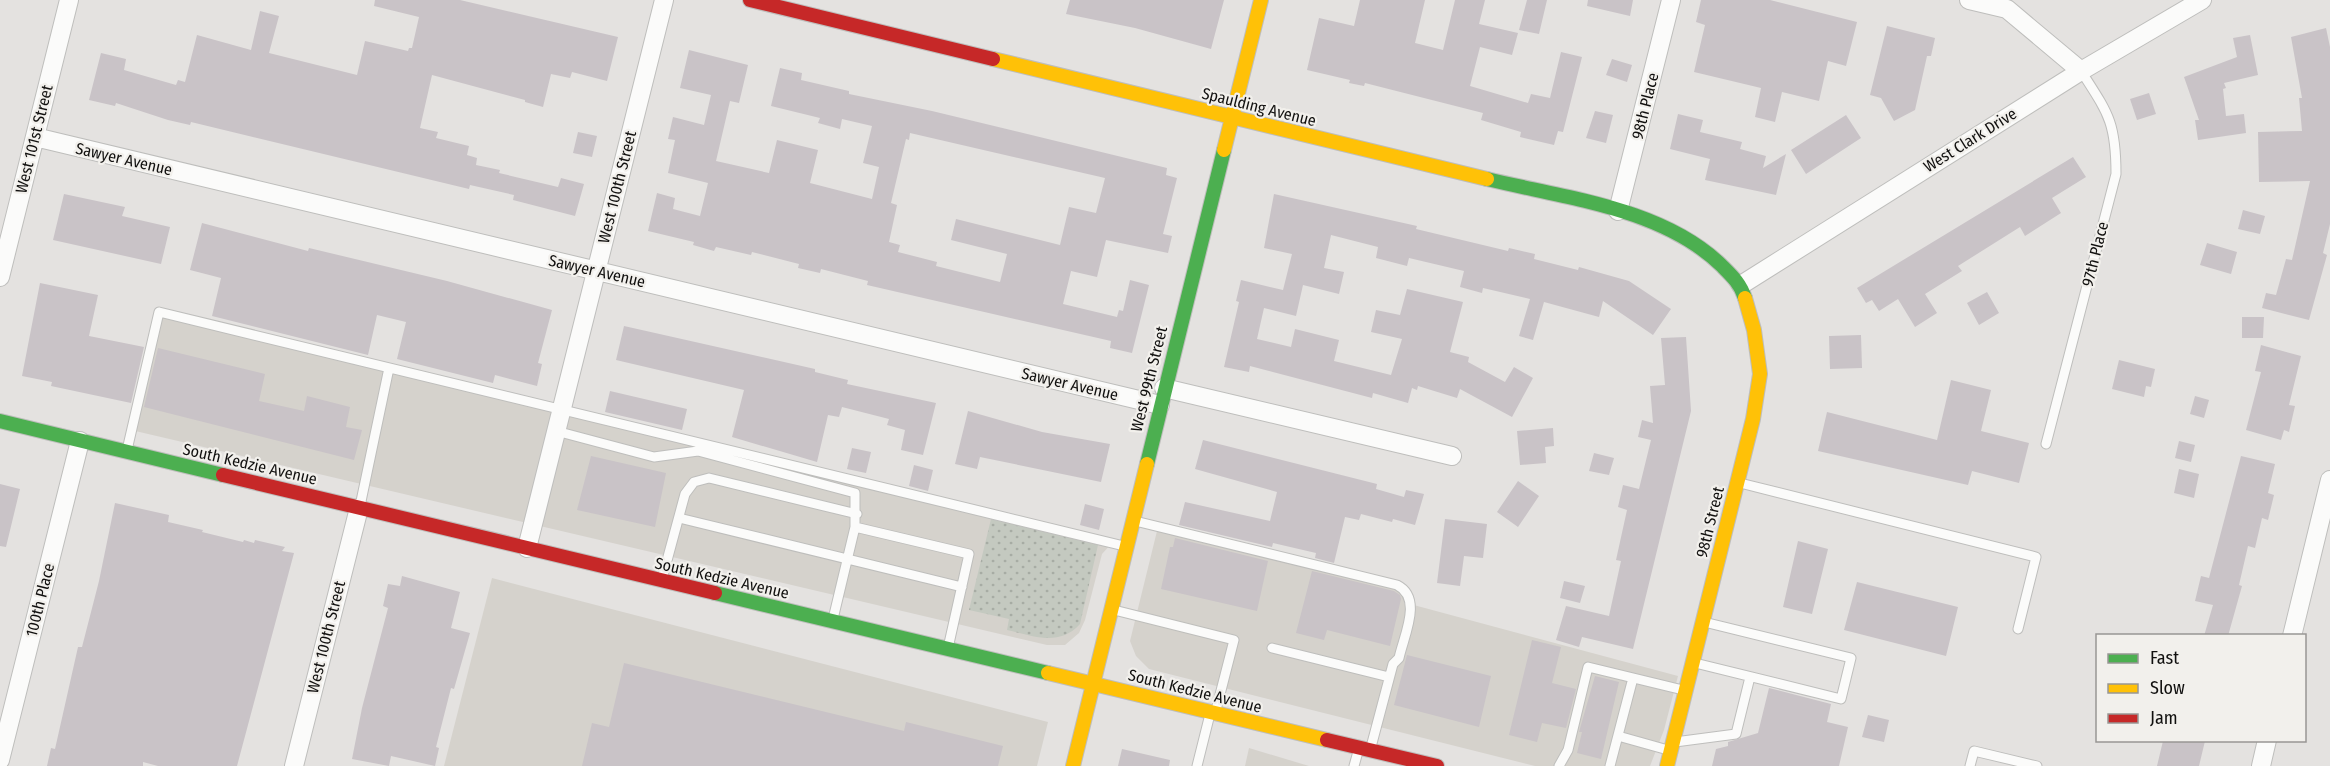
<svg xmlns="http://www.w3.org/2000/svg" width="2330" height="766" font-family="'Fira Sans Condensed',sans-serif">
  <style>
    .built { fill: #d5d2cc }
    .grass { fill: url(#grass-dots) }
    .building { fill: #c9c3c7; fill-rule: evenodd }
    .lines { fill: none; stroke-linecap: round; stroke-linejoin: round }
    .lane-casing { stroke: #bebebc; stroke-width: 11 }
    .street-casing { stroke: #bebebc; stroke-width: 20 }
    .fast-casing { stroke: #bebebc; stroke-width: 16 }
    .slow-casing { stroke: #bebebc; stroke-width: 16 }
    .jam-casing { stroke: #bebebc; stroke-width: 16 }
    .lane { stroke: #fbfbfa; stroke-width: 9 }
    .street { stroke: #fbfbfa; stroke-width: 18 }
    .fast { stroke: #4caf50; stroke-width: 14 }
    .slow { stroke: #ffc107; stroke-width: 14 }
    .jam { stroke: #c62828; stroke-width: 14 }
    .labels { text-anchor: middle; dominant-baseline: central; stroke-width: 4.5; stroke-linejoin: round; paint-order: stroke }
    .street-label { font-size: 16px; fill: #11100f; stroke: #f2f0ec }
  </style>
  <defs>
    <pattern id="grass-dots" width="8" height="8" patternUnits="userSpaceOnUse" patternTransform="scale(1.5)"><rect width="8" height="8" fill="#c4c9c0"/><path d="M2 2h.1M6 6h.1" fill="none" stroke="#a7aca4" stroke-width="1.8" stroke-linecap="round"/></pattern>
  </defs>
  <rect width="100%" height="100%" fill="#e4e2e0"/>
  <path class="built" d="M159,312L1112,543L1102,554L1085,620L1079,633L1065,645H1047L131,430Z
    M1158,527L1397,585L1410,604L1678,676L1664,730L1650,766H1535L1149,669L1136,656L1130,641Z
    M492,578L1048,722L1037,766H444Z
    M1249,748L1309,766H1245Z"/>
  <path class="grass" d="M991,519L1098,545L1080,624C1059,647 1034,636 1007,630L1009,619L969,610Z"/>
  <path class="building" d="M375,0H460L618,37L607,81L572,72L570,78L551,74L543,107L525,102V100L432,75L420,128L438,132L436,138L469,146L467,155L477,158L476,165L500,170L499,173L558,187L561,178L584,184L575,216L513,200L514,195L470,185L469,189L191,122L190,125L168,120L116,103L115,106L89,100L101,53L126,59L124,70L176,85L178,80L185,82L197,35L251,50L260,11L279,16L269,53L357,75L365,41L408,51L409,48H412L419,17L374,6Z
    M1070,0H1224L1211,49L1135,28L1066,14Z
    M1360,0H1425L1415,43L1443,50L1455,0H1485L1479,24L1518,33L1512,55L1480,47L1470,86L1528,103L1531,94L1550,98L1561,52L1582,57L1563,132L1558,131L1554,145L1520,137L1521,132L1481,120L1483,113L1365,83L1364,86L1349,83L1350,80L1307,70L1319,18L1354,26Z
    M1527,0H1547L1539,34L1519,30Z
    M1588,0H1633L1630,16L1587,6Z
    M1701,0H1770L1857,22L1846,66L1828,61L1819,101L1782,92L1775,122L1755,117L1761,88L1694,72L1705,25L1696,22Z
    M1887,26L1935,38L1931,56H1927L1915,110L1894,121L1881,98L1870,95Z
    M2326,28L2330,47V224L2323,253L2327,255L2309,320L2262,308L2266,293L2276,295L2286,259L2292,260L2310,181L2259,182L2258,132L2302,131L2299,98H2302L2291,37Z
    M2250,35L2258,75L2224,83L2226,88L2223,89L2226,116L2244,114L2246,133L2198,140L2195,120H2199L2184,77L2237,57L2233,38Z
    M689,50L748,65L739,103L730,101L716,161L769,173L777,140L818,150L810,183L872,199L879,167L863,163L872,126L842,119L840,129L818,123L820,118L771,106L780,68L802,73L801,80L849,91V94L932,111L1167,168L1166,175L1177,178L1163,234L1172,236L1168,253L1106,240L1097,277L1071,271L1063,304L1117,317L1119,310L1123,311L1130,280L1149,285L1132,353L1110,348L1111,341L867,285L868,281L821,269L820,273L798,268L799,264L752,252L751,255L716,247L714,251L693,245L694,242L648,231L657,193L675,198L673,209L700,216L708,183L668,173L675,140L668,139L673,117L704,125L711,95L680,88ZM910,133L1105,178L1096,213L1069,207L1060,245L956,219L951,240L1007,254L1000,282L936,266L937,262L898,252L900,245L889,242L897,205L891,203L906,139L909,140Z
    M1612,59L1632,65L1627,82L1606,75Z
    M2149,93L2156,114L2137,120L2130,99Z
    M1595,111L1613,115L1606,143L1586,138Z
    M1678,114L1703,120L1700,132L1742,142L1740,149L1766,156L1763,168L1786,154L1776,195L1705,180L1710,159L1670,149Z
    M1846,115L1861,138L1806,174L1791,150Z
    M578,132L597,136L592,157L573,153Z
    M2073,157L2086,177L2052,198L2061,213L2025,236L2020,227L1958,266L1962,271L1925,294L1937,313L1915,327L1898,299L1879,311L1872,300L1866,303L1857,288Z
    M64,194L125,207L122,216L170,227L161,264L53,240Z
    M1274,194L1417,226L1416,229L1508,251L1509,248L1535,254L1534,259L1578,270L1579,267L1629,281L1671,309L1653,335L1603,301L1599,317L1544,302L1533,340L1519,336L1530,299L1483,288L1482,293L1460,287L1464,271L1409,258L1407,266L1376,258L1378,247L1331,235L1324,268L1344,272L1339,294L1303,285L1296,316L1264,308L1257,339L1291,347L1295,329L1339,340L1334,361L1391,375L1402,339L1371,332L1376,310L1400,315L1407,289L1463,302L1450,352L1469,357L1468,362L1505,382L1514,367L1533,378L1512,417L1460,389L1457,398L1418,386L1417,390L1412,388L1408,403L1373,393L1372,398L1250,366L1249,372L1224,367L1239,302L1236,301L1241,280L1283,290L1292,254L1264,248Z
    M2243,210L2265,216L2260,234L2238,229Z
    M202,223L308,251L309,248L447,281L552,310L538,363L542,364L537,386L495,375L493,383L397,359L406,322L377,315L368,355L212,316L221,278L190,270Z
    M2207,243L2237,252L2231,274L2200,265Z
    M40,283L98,295L89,336L144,347L131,403L51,386L52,382L22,376Z
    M1987,292L1999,313L1979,325L1967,303Z
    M2242,317H2264L2263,338H2242Z
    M624,326L815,369V372L848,380L847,384L936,403L923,455L901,450L905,430L887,425L889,419L842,407L839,417L828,415L817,462L732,437L744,390L616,360Z
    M1861,335L1862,368L1830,369L1829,336Z
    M1686,337L1691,411L1633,649L1582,637L1579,647L1556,640L1566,606L1609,616L1621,561L1616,560L1627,510L1618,507L1623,485L1639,489L1651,440L1638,437L1642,420L1653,423L1650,386L1665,385L1661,338Z
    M2261,345L2301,356L2289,405L2295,406L2289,432L2284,430L2281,440L2246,430L2261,372L2255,371Z
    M158,348L265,374L259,401L304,411L307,396L350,407L346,427L362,430L354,460L144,407Z
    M2119,360L2155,369L2151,387L2146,386L2144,397L2112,389Z
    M1951,380L1991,390L1981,431L2029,443L2019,483L1972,471L1968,485L1818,451L1827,412L1937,440Z
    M610,391L687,409L682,430L605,412Z
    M2195,396L2209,400L2204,418L2190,414Z
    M968,411L1042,432L1110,444L1101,482L980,457L977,469L955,464Z
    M1553,428L1554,446L1545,447L1546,463L1520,465L1517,431Z
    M1203,440L1377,484L1376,489L1404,497L1406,490L1424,494L1415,525L1393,519L1392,522L1361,514L1359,520L1345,517L1334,563L1315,558L1316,553L1273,543L1272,547L1179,525L1185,502L1270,521L1277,492L1195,469Z
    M2179,441L2195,445L2191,462L2175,458Z
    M852,448L871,452L866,473L847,469Z
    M1594,453L1614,458L1609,475L1589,471Z
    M591,456L666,473L655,527L577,510Z
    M2241,456L2275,464L2268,493L2274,495L2268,520L2262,518L2255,548L2248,546L2239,585L2242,586L2228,636H2204L2213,605L2195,601L2201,576L2209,578Z
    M914,465L933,470L928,491L909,486Z
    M2179,469L2199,474L2194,498L2174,493Z
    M1518,481L1539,496L1518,527L1497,512Z
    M0,484L20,489L6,547L0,546Z
    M115,503L169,515L168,522L203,530L202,532L243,542L244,540L254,543L255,540L285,547L282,551L294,553L237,766H158L143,762V766H47L51,748L55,749L78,647H82L99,581Z
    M1085,504L1104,509L1099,530L1080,525Z
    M1445,519L1487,524L1483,558L1464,556L1460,586L1437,583Z
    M1175,538L1268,561L1257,611L1161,589L1170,547H1173Z
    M1798,541L1828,549L1812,614L1783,607Z
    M1312,571L1394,591L1400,595L1401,599L1390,646L1327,630L1324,640L1296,633Z
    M402,576L460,592L451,628L470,633L454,689L451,688L436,747L439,748L435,766L391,756L389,766L352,759L362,708L388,608L383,606L388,584L400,586Z
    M1564,581L1585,586L1580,603L1560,598Z
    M1857,582L1958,607L1946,656L1844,630Z
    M1532,640L1561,647L1552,683L1576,689L1566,728L1542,723L1537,742L1509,735Z
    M1407,655L1491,676L1479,727L1394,705Z
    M624,663L904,731L906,722L1003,746L998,766H582L592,723L609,727Z
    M1595,676L1619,682L1601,759L1577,753L1582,732H1579Z
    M1769,688L1831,704L1827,722L1848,727L1839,766H1712L1716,749L1728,746V742L1758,733Z
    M1868,715L1889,720L1884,742L1862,737Z
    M2163,741H2205L2199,766H2157Z
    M1122,749L1170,760L1169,766H1118Z"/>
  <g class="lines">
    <defs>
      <path id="lane" d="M556,431L654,457L698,451L855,493V527L833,619
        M2046,444L2116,174C2116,122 2108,113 2081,71
        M127,450L159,312L1124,546
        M1740,483L2036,557L2018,629
        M360,506L389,368
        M679,518L962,587
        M1135,521L1397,585C1423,598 1404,635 1399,658L1393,664L1371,747
        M855,527L969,554L948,648
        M662,579L685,494L694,482L709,478L857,514
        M1114,610L1234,640L1216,710
        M1272,648L1389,677
        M1695,663L1841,699L1851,658L1704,622
        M1618,736L1668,750
        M1675,742L1736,734L1750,677
        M1197,766L1210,714
        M1354,766L1359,748
        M1559,766L1568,750L1588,667L1683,690
        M1610,766L1633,678
        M1970,766L1974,751L2037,766"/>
      <path id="street" d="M1969,0L2007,9L2081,71
        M35,137L1160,405
        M1618,211L1671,0
        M0,277L69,0
        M1741,285L2081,71L2202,0
        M1164,388L1452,456
        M527,548L664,0
        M2292,636L2330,480
        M0,760L80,441
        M294,766L359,508
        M2261,766L2267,740"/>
      <path id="fast" d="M1487,179C1565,198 1662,208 1721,265C1732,276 1740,283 1745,298
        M0,421L223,475
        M1147,464L1224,150
        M715,593L1048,673"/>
      <path id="slow" d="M993,59L1487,179
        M1224,150L1261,0
        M1048,673L1327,740
        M1073,766L1147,464
        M1667,766L1753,419L1760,374L1754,330L1745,298"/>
      <path id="jam" d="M750,0L993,59
        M223,475L715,593
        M1327,740L1437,766"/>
    </defs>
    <use href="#lane" class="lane-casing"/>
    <use href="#street" class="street-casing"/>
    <use href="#fast" class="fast-casing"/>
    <use href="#slow" class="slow-casing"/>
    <use href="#jam" class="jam-casing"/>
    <use href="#lane" class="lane"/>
    <use href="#street" class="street"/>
    <use href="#fast" class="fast"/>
    <use href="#slow" class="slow"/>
    <use href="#jam" class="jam"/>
  </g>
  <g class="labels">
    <g class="street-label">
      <text transform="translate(1645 106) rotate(-76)">98th Place</text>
      <text transform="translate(1259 107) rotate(14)">Spaulding Avenue</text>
      <text transform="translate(34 139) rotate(-76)">West 101st Street</text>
      <text transform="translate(1970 140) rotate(-32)">West Clark Drive</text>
      <text transform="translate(124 159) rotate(13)">Sawyer Avenue</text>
      <text transform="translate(617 187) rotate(-76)">West 100th Street</text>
      <text transform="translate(2095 254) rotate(-76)">97th Place</text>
      <text transform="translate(597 271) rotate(13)">Sawyer Avenue</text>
      <text transform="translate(1149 379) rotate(-76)">West 99th Street</text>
      <text transform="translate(1070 384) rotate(13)">Sawyer Avenue</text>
      <text transform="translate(250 464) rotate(13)">South Kedzie Avenue</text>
      <text transform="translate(1710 522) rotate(-76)">98th Street</text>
      <text transform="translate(722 578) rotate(13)">South Kedzie Avenue</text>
      <text transform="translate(40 600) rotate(-76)">100th Place</text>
      <text transform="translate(326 637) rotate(-76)">West 100th Street</text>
      <text transform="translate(1195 691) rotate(14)">South Kedzie Avenue</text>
    </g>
  </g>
  <rect x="2096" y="634" width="210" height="108" fill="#f2f0ec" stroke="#989694" stroke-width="1.5"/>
  <rect x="2108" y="654" width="30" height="9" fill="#4caf50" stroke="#989694" stroke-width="1.5"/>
  <text x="2150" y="664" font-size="18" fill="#11100f">Fast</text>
  <rect x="2108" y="684" width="30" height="9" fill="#ffc107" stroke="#989694" stroke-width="1.5"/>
  <text x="2150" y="694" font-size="18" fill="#11100f">Slow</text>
  <rect x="2108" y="714" width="30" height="9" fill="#c62828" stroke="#989694" stroke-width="1.5"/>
  <text x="2150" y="724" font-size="18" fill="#11100f">Jam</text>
</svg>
